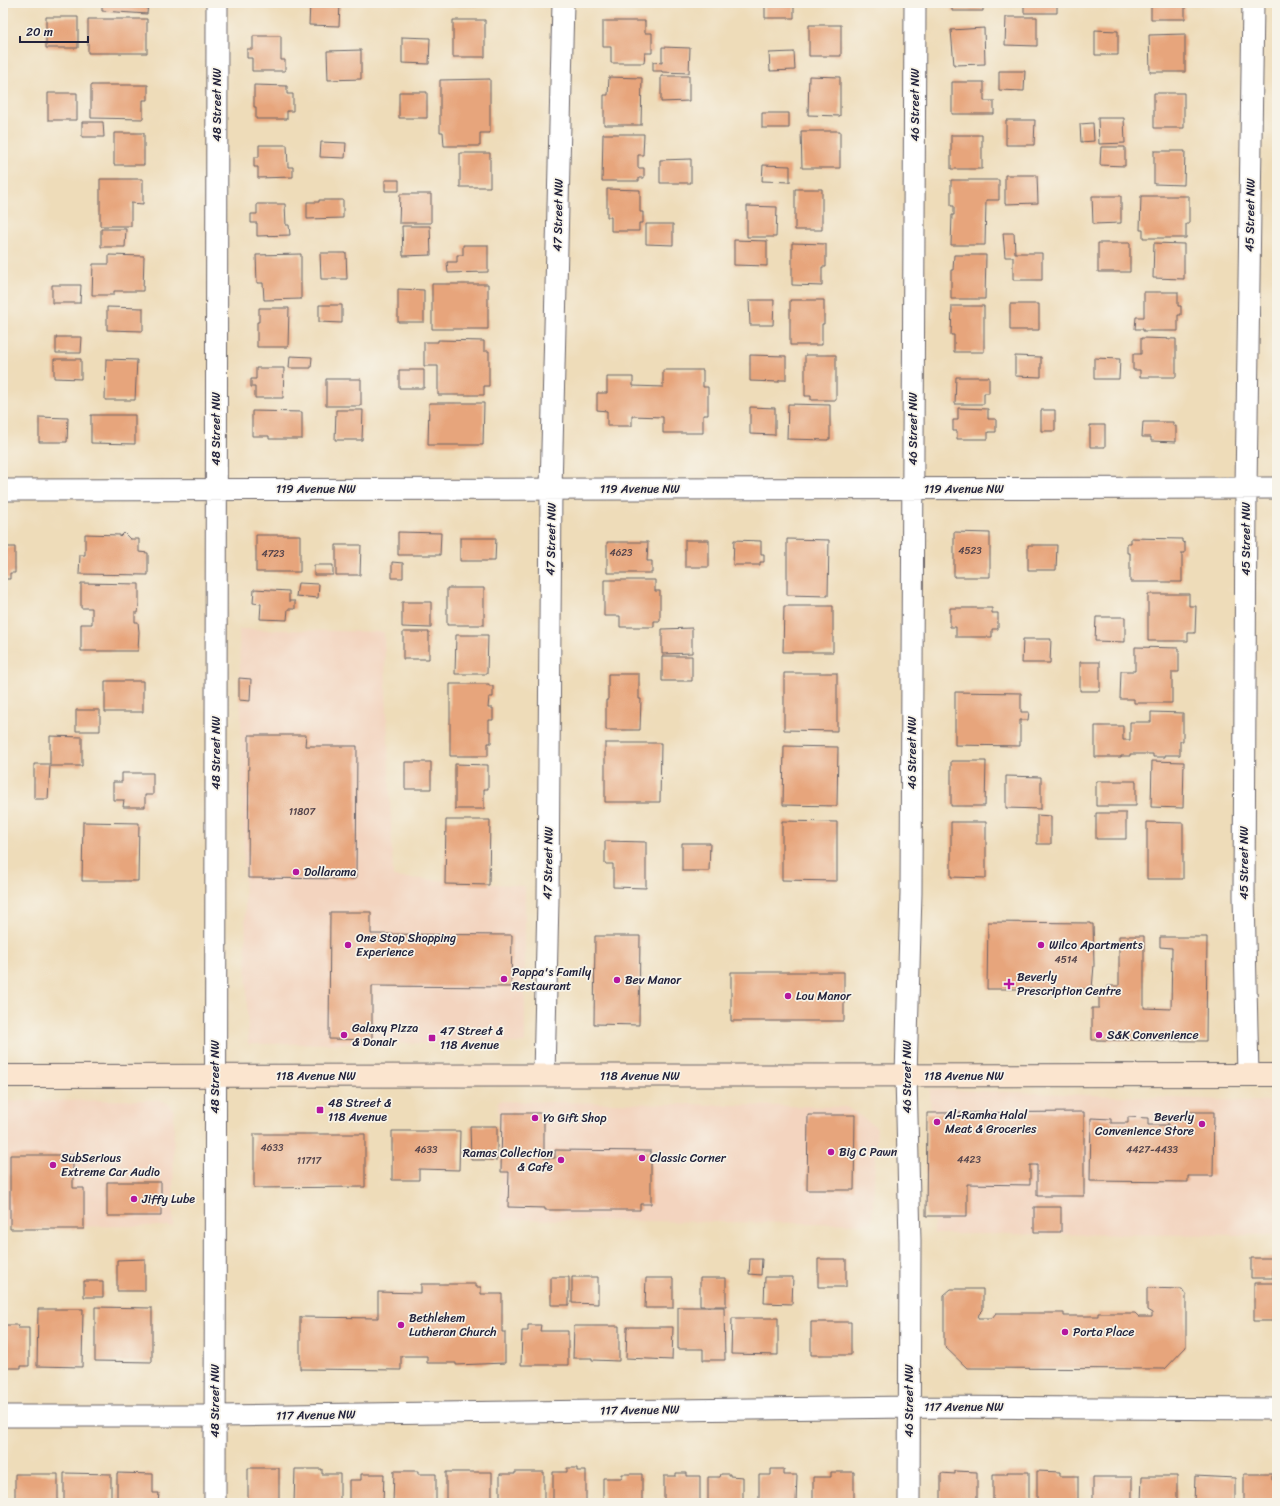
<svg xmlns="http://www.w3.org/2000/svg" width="1280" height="1506" font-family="Sriracha,sans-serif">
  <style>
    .built { fill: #f3d4bf }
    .building { fill: #e7a57c }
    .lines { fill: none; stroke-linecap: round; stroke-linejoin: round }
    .minor-casing { stroke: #696367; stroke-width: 23 }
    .secondary-casing { stroke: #696367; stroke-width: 24 }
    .minor { stroke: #fff; stroke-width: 21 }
    .secondary { stroke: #fbe5cf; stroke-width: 22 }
    .poi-dot { fill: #b5179e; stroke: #f7f3e8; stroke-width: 1.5 }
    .labels { text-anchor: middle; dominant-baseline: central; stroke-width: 3.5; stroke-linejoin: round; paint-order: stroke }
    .number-label { font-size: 10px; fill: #53434b }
    .street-label { font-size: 12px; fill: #22223b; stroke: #f7f3e8 }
    .poi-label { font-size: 12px; fill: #22223b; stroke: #f7f3e8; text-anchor: start }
  </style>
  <rect width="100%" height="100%" fill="#f7f3e8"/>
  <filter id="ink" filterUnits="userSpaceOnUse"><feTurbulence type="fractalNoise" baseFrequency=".025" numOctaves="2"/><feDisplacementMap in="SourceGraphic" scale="8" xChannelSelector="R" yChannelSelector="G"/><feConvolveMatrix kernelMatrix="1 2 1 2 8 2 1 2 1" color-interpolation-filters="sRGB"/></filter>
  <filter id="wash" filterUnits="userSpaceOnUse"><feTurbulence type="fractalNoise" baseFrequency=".012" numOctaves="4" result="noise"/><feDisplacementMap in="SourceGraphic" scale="16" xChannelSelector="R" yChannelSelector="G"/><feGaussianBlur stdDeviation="0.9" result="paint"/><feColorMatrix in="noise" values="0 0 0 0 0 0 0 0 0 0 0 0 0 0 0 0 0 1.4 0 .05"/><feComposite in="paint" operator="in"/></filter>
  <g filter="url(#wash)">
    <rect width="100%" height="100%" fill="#eedcb9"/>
    <path class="built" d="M239,629L384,632L393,877L525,886V1043L248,1044Z
      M930,1089L1277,1102V1235L934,1234Z
      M156,1100L163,1101L170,1105L174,1112L173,1226L3,1227V1101Z
      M498,1101L846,1107L877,1127L872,1224L502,1219Z"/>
    <g id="blocks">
      <path class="building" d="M102,3H148L147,14L102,11Z
        M258,3H282V5L258,4Z
        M310,3H340L339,26L309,25Z
        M454,3H485V6H454Z
        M765,3H794V18H765Z
        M952,3H983V11H952Z
        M1024,3H1057V13H1024Z
        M1151,3H1185V19H1151Z
        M46,17H78V48H46Z
        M1006,17H1037V46L1005,45Z
        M88,19H147V53H88Z
        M453,20H485V57H453Z
        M603,21H645V33H652V53H645L644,63H611V47H603Z
        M809,25H841V56H809Z
        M984,28L985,64L954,65L951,30Z
        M1095,30L1118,31V55H1095Z
        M1185,34V72H1150L1149,35Z
        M253,36H281V60H285V71H252V58H247V49H253Z
        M402,37L430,38L429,64L402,63Z
        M662,47L690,48L689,73L662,72V71H653V62L662,63Z
        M361,50V79L328,80L327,51Z
        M794,52L795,70L770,71L769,53Z
        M999,71H1025L1024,91L999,90Z
        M661,76H689V101L661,102Z
        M809,76L840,77V116L808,115Z
        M609,77L642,78L641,125H604V95H608Z
        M490,79V133H480V146H444L443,132H440V80Z
        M952,82H984V101H994V114H952Z
        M91,85H148V100H143V119L91,118Z
        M254,85L287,86V94H293V111H287V119H256V107H254Z
        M399,92H427V118H399Z
        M48,93H77V120H48Z
        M1154,93H1184V128H1154Z
        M762,113H789V128H762Z
        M1098,118H1124L1125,143L1099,144Z
        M1006,120H1035L1034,145H1006Z
        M82,122H103L104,137H82Z
        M1093,123L1094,141L1081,142L1080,124Z
        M801,131H840V168H802Z
        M114,133H144V165H114Z
        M603,134H644L643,155H638V168H644V178H639V181H602Z
        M951,135H982V169H951Z
        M321,142L346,143L345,158L320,157Z
        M259,145H287L288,167H293V177L258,178V167H254V157H259Z
        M1101,147H1125V166L1100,165Z
        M1154,151H1185L1184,185L1154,184Z
        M460,153H490V187H460Z
        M691,159V183H660V160Z
        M763,165L790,166V182L762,181Z
        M1005,175H1037L1038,203L1005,204Z
        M100,179H143V204L131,203V226H100Z
        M385,180H399V191H385Z
        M951,180H999V200H986L985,245H951L952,215H954V206H951Z
        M607,189L640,190V212H643V223H639V231H611V217H607Z
        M795,189H822V230H795Z
        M400,194H431V223H399Z
        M1092,196H1121V223L1093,224Z
        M1141,196H1189V224H1186V238H1143V230H1140Z
        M319,200H343V218L307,219V202H319Z
        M257,204H285L286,225H289L290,235L257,236V223H251V214H257Z
        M747,206L777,207L776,237H747Z
        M646,224H673V245L646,244Z
        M402,226H430L431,255L403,256Z
        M101,229H126L125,247H101Z
        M1003,233H1014L1015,253H1042V280H1013V257H1005Z
        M734,240L767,241V266L734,265Z
        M792,243L826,244V267H822V286L792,285Z
        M1098,243H1130V272H1098Z
        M1154,243L1184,244V279L1153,278Z
        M463,245H488V272L448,273L447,262H457V255H463Z
        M320,253H346L347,279H321Z
        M301,254V299L264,300L263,283H257L256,255Z
        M109,255L144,256L143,291H114V295H92L93,264H109Z
        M954,255H986L985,299H951V270H953Z
        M3,269H5L4,293H3Z
        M432,284H488V329H432Z
        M52,285H81L80,303H52Z
        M398,289L424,290V322H398Z
        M1144,292H1178V306H1181V315H1178V331H1143V329H1135L1136,317H1144Z
        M749,300H774L773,325H750Z
        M790,300H824V324H822V345H790Z
        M1010,304H1039V330H1010Z
        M319,305H342V323L319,322Z
        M952,306H984V352H954V335H951Z
        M107,307L143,308V331L107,330Z
        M259,308H289L288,347H257V322H259Z
        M56,337H82L81,353H56Z
        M1141,338L1176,339V377H1140V370H1133V354H1141Z
        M438,340L484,341V351H489V386H484V395H438V366H424V342H438Z
        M750,355L786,356V380H779V382L750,381Z
        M805,355H836V400H811V396H805Z
        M290,356L312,357L311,368H289Z
        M1015,356L1041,357V377L1015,376Z
        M1094,358L1120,359L1119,379H1094Z
        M54,359H81V379L54,378Z
        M106,359L137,360L135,400H105Z
        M256,368H284L283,398H255V387H251V379H256Z
        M399,370H424V388H399Z
        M663,370H703V387H708V415H703V433H663V417L632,416V426H607V411L597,410V393H607V377H633V386L663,387Z
        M956,377H989V393H984V404H955Z
        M326,379H361V406H326Z
        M429,403H484L483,445H428Z
        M788,404L830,405V439H828V440L787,439Z
        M750,407L775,408V435L750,434Z
        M958,408L988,409V419H996V432H988V439H957V431H953V420H958Z
        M336,410H363L362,440H335Z
        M1041,410H1055V431H1041Z
        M252,411L302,412V439H269V436H252Z
        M91,415H135V444L91,443Z
        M39,417L68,418L67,442H39Z
        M1143,422H1173V426H1176V442L1151,441V437H1142Z
        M1090,425H1105V447H1090Z
        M398,532L441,533L440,555H398Z
        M954,532L990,533V577H954Z
        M124,533L130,539H139V552L148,553V575L79,574L80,555H85V534L120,535V537Z
        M256,535H300V572H256Z
        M460,538H496L495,561H460Z
        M1131,538L1182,539V542L1185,543V553H1182V582H1130V553H1127V543H1131Z
        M787,539L829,540L828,596L787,595Z
        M685,540H709V567H685Z
        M734,540L761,541V554H764V562H760V565H733Z
        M607,542H648L647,561H652V573H607Z
        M336,545H361L360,575H336Z
        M1028,545H1057L1056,570H1028Z
        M3,547H15V573H10V579H3Z
        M392,562L403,563V578H392Z
        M314,565H333V575H314Z
        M604,580H655V591H660V621H654V627H620V616H604Z
        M81,583L139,584V604L138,613H135V622H138L139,632L138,651H81V624H92V608H81Z
        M298,583L319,584L318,598L296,596Z
        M447,588H484V625H447Z
        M254,589L289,591V601H295V609H288L287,620L260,619L261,604L253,603Z
        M1148,594H1189V606H1196L1195,633H1188V641H1148Z
        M402,602H431V628L402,627Z
        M784,606H833V652H783Z
        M950,608H992V613H998V629H992V637H956V627H950Z
        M1096,617H1125V642L1095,641Z
        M692,628V653L662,654V629Z
        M403,632H429V659H403Z
        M456,635H488L487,674H455Z
        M1023,639H1051L1050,663H1022Z
        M1135,647L1179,648V672H1172V703H1134V699H1120L1121,671H1135Z
        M662,656H692V681H662Z
        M1080,662H1100V691H1080Z
        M784,673H837V731L784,730Z
        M608,674H639V699H641L640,730H606V700H608Z
        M239,678L251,679L250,701L239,700Z
        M105,681H143V712H105Z
        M450,684H489V686H493V697H489L488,708H493V720H489V732H491V743H488V756H450Z
        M955,692L1021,693V712H1029L1028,720H1020V746L955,745Z
        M76,710H100V731H76Z
        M1151,712L1183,713V741H1180V755H1165V757H1153V754H1130V756H1121V757H1095V726H1123V740H1130V722H1151Z
        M249,735H306L305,746H357L356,879L248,878Z
        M50,736L82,737V766H50L48,799H34V764H50Z
        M605,743H661L660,802H605Z
        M784,746L838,747L837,806L783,805Z
        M951,761H986L985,806H951Z
        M1152,761L1184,762L1183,808L1151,807Z
        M405,762H431V789H405Z
        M455,764L488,765V789H484V809H455Z
        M122,773H153V795H145V807H123L124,800H113V782H122Z
        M1006,776L1041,777V809L1006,808Z
        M1096,781H1136V806H1096Z
        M1096,813H1126V839H1096Z
        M1037,815L1051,816V844H1037Z
        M446,820H490L489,885L445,884Z
        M782,821L837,822V881L782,880Z
        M83,822L139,823L138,881H82Z
        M951,822H986V878L951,877Z
        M1147,822L1183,823V879H1147Z
        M605,841L646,842V888L613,887V864H605Z
        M682,843H710L709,871H682Z
        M330,912H371V934L512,935L511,987L372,986V1040L329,1039Z
        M988,922L1090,923V924H1093L1094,965L1092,989H987Z
        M595,936H640L639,1025L594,1024Z
        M1119,936H1144V1008L1171,1009L1172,948L1160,947V937H1207L1206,1041L1092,1040V1008H1099V995H1108V986H1119Z
        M731,972H844V1021H731Z
        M1084,1112V1196H1037V1165H1030V1185L967,1184V1216H926L927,1113Z
        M1188,1112H1214L1213,1176H1188V1182L1090,1181L1091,1118L1111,1119V1123H1128V1117L1148,1118V1125H1168V1119L1188,1120Z
        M502,1113H544V1158H555V1150L651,1151V1204H640V1210H545V1208L508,1207L509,1172H501Z
        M808,1115H855L854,1190H807Z
        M470,1126H497V1160H471Z
        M392,1131H460L459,1170L419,1169V1180H392Z
        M254,1134H365V1187L254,1188Z
        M10,1155H73V1188H84V1229H10Z
        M107,1182H161V1216H107Z
        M1034,1207H1061V1232H1034Z
        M1251,1258H1273V1278H1251Z
        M145,1259V1291H117V1260Z
        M750,1259H762L761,1275L749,1274Z
        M818,1259H846V1287H818Z
        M551,1277H569V1305H551Z
        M572,1277H598V1304L572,1303Z
        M765,1277H793L792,1304L764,1303Z
        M646,1278H673V1308H645Z
        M700,1278H726V1306H700Z
        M84,1281H103V1297H84Z
        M1254,1283H1277V1321H1254Z
        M421,1284H476V1287H481V1294H502V1332H505V1363L456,1365V1363H427V1356H401V1370L300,1369V1317L378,1318V1292L421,1293Z
        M1147,1288L1182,1289L1186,1295V1347L1165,1369L967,1368L944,1346V1295L951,1289H983V1310L979,1314L978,1318H992L996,1313H1064V1316H1098V1313H1135L1139,1317H1152V1313L1147,1310Z
        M95,1307L152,1308V1362L95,1361Z
        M678,1307H724L725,1360H703V1349H678Z
        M38,1309H83L82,1367L37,1366Z
        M732,1318H778V1355L731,1354Z
        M811,1322H851V1355H811Z
        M3,1325H19L18,1328H29V1366H21V1368H3Z
        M528,1325H541L540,1331H568V1365H521L522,1331H528Z
        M574,1326H619V1361L592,1360V1358H573Z
        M627,1327H673L672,1360L626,1358Z
        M248,1468H279V1503H248Z
        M567,1468H577V1471H586V1502H553V1472H567Z
        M295,1469H322V1474H340V1503H294Z
        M771,1469H784V1475H797L796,1503H759V1475H771Z
        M394,1471H418V1474H436V1503H393Z
        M955,1471L977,1472V1503H941V1473L955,1474Z
        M1037,1471L1060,1472V1476H1078V1503H1037Z
        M446,1472H492V1503H446Z
        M515,1472H544V1503H500V1474H515Z
        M831,1472H854V1503H813V1477H831Z
        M1007,1472H1029V1503H993V1474H1007Z
        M64,1473L111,1474V1503L64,1502Z
        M117,1473L153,1474V1493H159L158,1503H117Z
        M676,1473H687V1476H700V1503H664V1476H676Z
        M15,1474H58V1503H15Z
        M361,1474H384L383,1503H349V1480H361Z
        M622,1474H642V1503H603V1478H622Z
        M721,1474H730V1476L743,1477V1503H708V1477H720Z
        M1244,1474H1272V1480H1277V1503H1244Z
        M1142,1476H1177V1503H1141Z
        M1195,1476L1235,1478V1503H1194Z
        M1093,1477H1132V1503H1093Z"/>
    </g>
  </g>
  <g filter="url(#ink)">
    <use href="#blocks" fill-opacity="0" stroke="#696367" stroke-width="1"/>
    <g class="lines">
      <defs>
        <path id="minor" d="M3,490L1277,488
          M544,1075L548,900L551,489L563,3
          M1248,1075L1244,896L1246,488L1253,3
          M3,1416H215L909,1407L1277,1409
          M215,1503L217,3
          M909,1503L910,1241L906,1076L911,893L915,3"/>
        <path id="secondary" d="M3,1076L1277,1075"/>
      </defs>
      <use href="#minor" class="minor-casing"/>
      <use href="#secondary" class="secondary-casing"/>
      <use href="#minor" class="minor"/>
      <use href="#secondary" class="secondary"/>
    </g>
  </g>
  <g class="poi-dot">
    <circle cx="296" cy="872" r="4"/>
    <circle cx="348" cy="945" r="4"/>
    <circle cx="1041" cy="945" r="4"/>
    <circle cx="504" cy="979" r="4"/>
    <circle cx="617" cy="980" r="4"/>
    <path d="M1007 978h4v4h4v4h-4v4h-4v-4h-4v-4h4z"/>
    <circle cx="788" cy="996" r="4"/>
    <circle cx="344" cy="1035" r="4"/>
    <circle cx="1099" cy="1035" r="4"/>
    <rect x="428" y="1034" width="8" height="8" rx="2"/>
    <rect x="316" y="1106" width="8" height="8" rx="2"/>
    <circle cx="535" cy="1118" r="4"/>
    <circle cx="937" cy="1122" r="4"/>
    <circle cx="1202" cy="1124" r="4"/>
    <circle cx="831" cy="1152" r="4"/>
    <circle cx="642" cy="1158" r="4"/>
    <circle cx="561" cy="1160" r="4"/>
    <circle cx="53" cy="1165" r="4"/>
    <circle cx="134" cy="1199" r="4"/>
    <circle cx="401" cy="1325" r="4"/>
    <circle cx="1065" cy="1332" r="4"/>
  </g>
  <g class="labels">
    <g class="number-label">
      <text x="970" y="551">4523</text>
      <text x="621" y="553">4623</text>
      <text x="273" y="554">4723</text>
      <text x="302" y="812">11807</text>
      <text x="1066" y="960">4514</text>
      <text x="272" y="1148">4633</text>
      <text x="426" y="1150">4633</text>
      <text x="1152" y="1150">4427-4433</text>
      <text x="969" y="1160">4423</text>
      <text x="309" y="1161">11717</text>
    </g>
    <g class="street-label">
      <text transform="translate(217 105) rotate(-90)">48 Street NW</text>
      <text transform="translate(915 105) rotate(-90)">46 Street NW</text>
      <text transform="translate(558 215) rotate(-89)">47 Street NW</text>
      <text transform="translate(1250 215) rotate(-89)">45 Street NW</text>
      <text transform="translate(216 429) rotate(-90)">48 Street NW</text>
      <text transform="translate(913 429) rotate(-90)">46 Street NW</text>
      <text x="316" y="489">119 Avenue NW</text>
      <text x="640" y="489">119 Avenue NW</text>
      <text x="964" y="489">119 Avenue NW</text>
      <text transform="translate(551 539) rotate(-89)">47 Street NW</text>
      <text transform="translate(1246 539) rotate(-90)">45 Street NW</text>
      <text transform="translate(216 753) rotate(-90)">48 Street NW</text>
      <text transform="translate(912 753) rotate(-90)">46 Street NW</text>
      <text transform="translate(548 863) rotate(-89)">47 Street NW</text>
      <text transform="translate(1244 863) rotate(-90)">45 Street NW</text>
      <text x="316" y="1076">118 Avenue NW</text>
      <text x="640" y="1076">118 Avenue NW</text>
      <text x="964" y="1076">118 Avenue NW</text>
      <text transform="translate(215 1077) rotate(-90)">48 Street NW</text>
      <text transform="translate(907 1077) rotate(-90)">46 Street NW</text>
      <text transform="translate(215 1401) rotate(-90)">48 Street NW</text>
      <text transform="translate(909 1401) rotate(-90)">46 Street NW</text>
      <text x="964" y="1407">117 Avenue NW</text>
      <text transform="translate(640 1410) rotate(-1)">117 Avenue NW</text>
      <text transform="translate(316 1415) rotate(-1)">117 Avenue NW</text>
    </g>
    <g class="poi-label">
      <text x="304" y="872">Dollarama</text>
      <text x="356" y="938">One Stop Shopping<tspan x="356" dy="14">Experience</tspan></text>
      <text x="1049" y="945">Wilco Apartments</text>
      <text x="512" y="972">Pappa's Family<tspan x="512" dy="14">Restaurant</tspan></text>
      <text x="1017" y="977">Beverly<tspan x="1017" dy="14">Prescription Centre</tspan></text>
      <text x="625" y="980">Bev Manor</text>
      <text x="796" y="996">Lou Manor</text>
      <text x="352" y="1028">Galaxy Pizza<tspan x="352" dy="14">&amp; Donair</tspan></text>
      <text x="440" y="1031">47 Street &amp;<tspan x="440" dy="14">118 Avenue</tspan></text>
      <text x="1107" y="1035">S&amp;K Convenience</text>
      <text x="328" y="1103">48 Street &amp;<tspan x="328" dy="14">118 Avenue</tspan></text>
      <text x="945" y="1115">Al-Ramha Halal<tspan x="945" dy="14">Meat &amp; Groceries</tspan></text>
      <text x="1194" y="1117" text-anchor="end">Beverly<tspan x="1194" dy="14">Convenience Store</tspan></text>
      <text x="543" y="1118">Yo Gift Shop</text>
      <text x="839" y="1152">Big C Pawn</text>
      <text x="553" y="1153" text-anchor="end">Ramas Collection<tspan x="553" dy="14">&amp; Cafe</tspan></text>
      <text x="61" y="1158">SubSerious<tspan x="61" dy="14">Extreme Car Audio</tspan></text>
      <text x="650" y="1158">Classic Corner</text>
      <text x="142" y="1199">Jiffy Lube</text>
      <text x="409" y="1318">Bethlehem<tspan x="409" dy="14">Lutheran Church</tspan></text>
      <text x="1073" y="1332">Porta Place</text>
    </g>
  </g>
  <rect width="1280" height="1506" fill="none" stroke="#f7f3e8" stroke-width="16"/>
  <path d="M20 36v6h68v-6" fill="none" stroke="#22223b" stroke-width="2"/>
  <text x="26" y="36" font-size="12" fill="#22223b" stroke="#f7f3e8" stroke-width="3" paint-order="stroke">20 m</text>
</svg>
